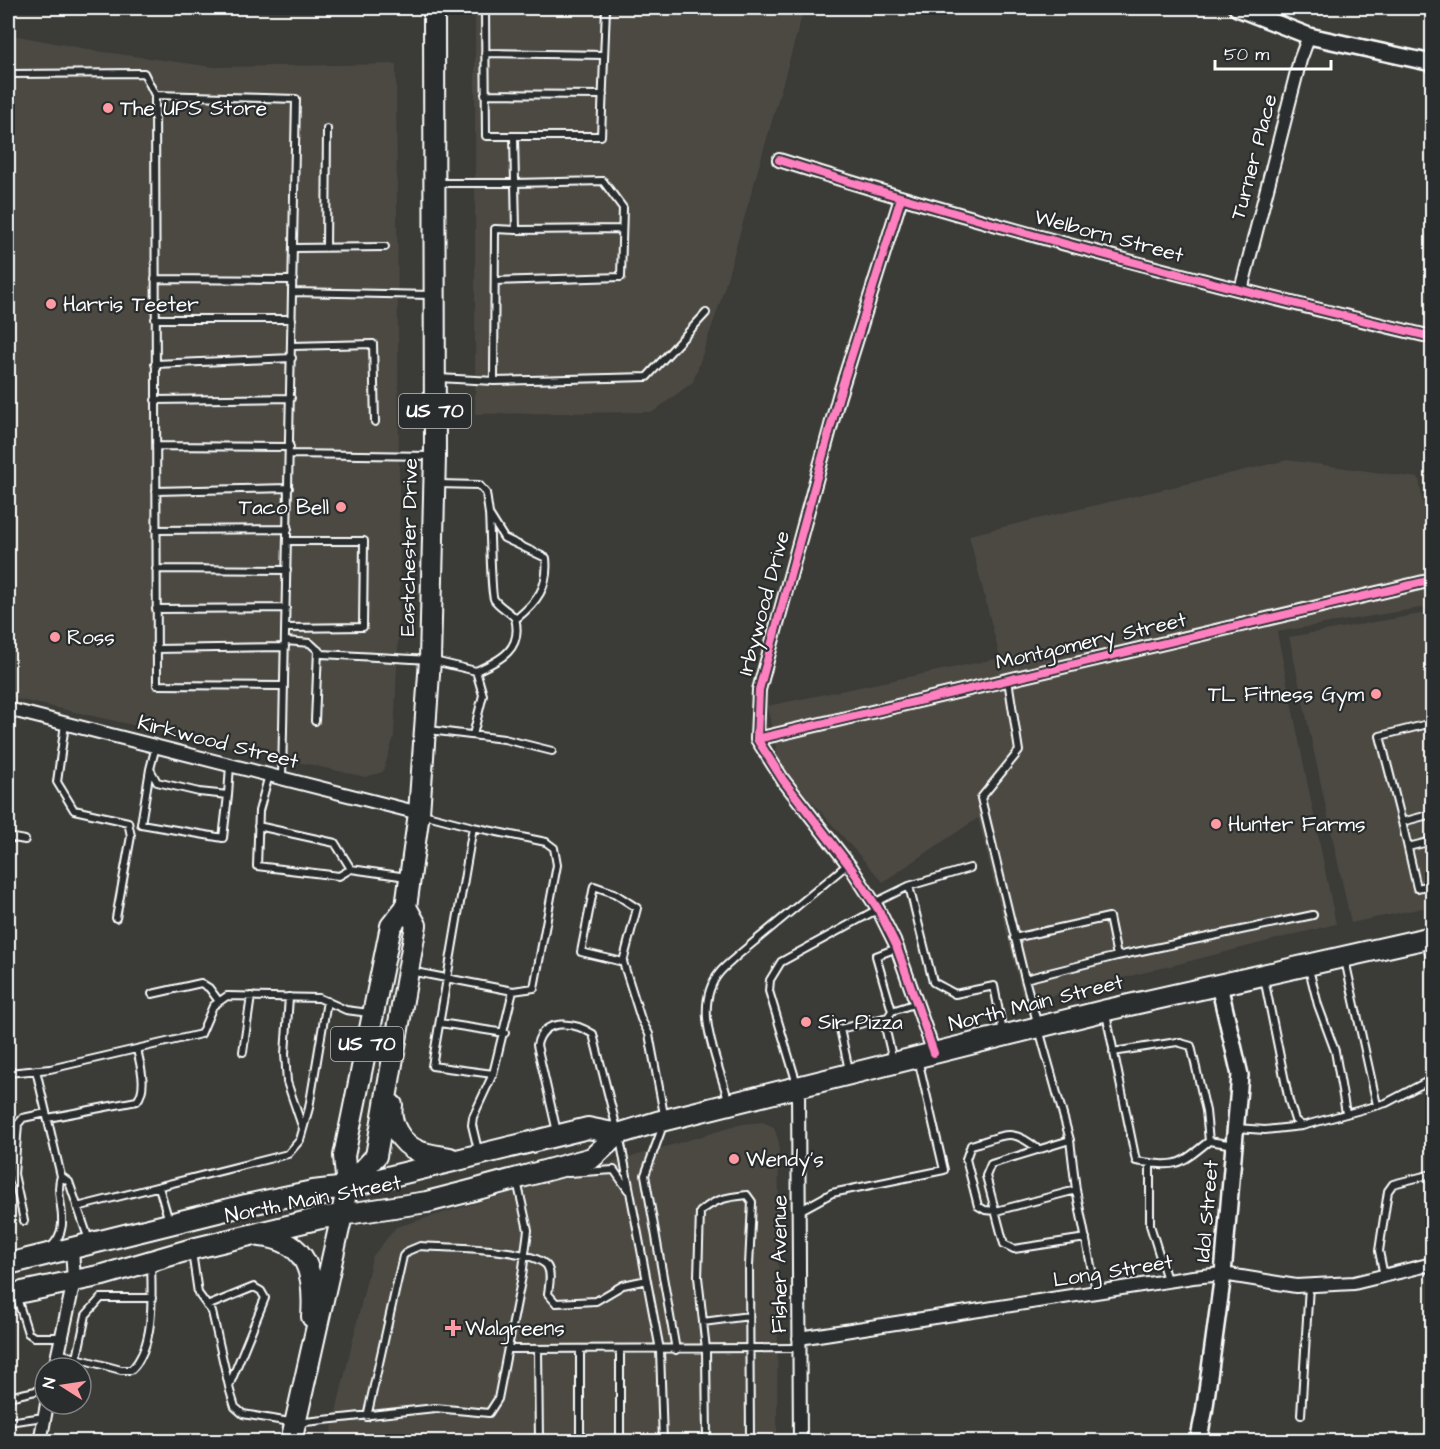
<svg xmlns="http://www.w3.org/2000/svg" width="1440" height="1449" font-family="'Architects Daughter',sans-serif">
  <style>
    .built { fill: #4b4942 }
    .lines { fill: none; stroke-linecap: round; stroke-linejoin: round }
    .service-casing { stroke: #fff; stroke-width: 10 }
    .minor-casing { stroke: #fff; stroke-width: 16 }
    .tertiary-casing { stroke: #fff; stroke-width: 20 }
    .primary-casing { stroke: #fff; stroke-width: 24 }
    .service { stroke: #2a2d2e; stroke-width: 6 }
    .minor { stroke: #2a2d2e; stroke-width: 12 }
    .tertiary { stroke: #2a2d2e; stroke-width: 15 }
    .primary { stroke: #2a2d2e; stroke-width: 20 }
    .cycleway-casing { stroke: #2a2d2e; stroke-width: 11 }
    .cycleway { stroke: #ff80c0; stroke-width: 8 }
    .poi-dot { fill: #ff9aa2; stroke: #2a2d2e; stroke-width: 2 }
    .labels { text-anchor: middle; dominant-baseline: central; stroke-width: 4.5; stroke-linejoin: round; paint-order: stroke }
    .shield { fill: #2a2d2e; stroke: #bfc0c0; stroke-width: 1.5 }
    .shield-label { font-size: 20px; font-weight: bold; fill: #fff }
    .poi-label { font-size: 21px; fill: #fff; stroke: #2a2d2e; text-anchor: start }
    .street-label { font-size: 21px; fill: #fff; stroke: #2a2d2e }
  </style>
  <rect width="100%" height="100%" fill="#3b3b37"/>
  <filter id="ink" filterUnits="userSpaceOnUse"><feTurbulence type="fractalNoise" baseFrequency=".0167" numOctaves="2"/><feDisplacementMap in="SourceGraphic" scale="12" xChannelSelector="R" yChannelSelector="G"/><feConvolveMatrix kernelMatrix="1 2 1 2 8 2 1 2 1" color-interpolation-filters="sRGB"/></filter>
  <g filter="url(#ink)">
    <path class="built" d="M475,8H788L802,16L720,303L693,382L653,412L475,414Z
      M8,34L97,51L214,67L396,64L400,597L394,737L383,772L365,777L8,697Z
      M1287,460L1419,478L1432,566V606L1277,632L1336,924L1024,1003L978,818L883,882L780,766L767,706L1000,658L969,535Z
      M1432,612V906L1351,923L1289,637Z
      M763,1122L774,1127L779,1143L777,1441L329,1442L372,1257L396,1227L742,1124Z"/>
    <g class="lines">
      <defs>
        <path id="service" d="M485,8L486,136H514L515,183L603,181L623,208L621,277L495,281
          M736,8L747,10
          M485,53L604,55
          M8,74L144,73L155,95L296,99L282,778
          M485,94L603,95
          M155,95L157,685L283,686
          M514,136H601L606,8
          M436,183H515L516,230L495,229L494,381
          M516,230L622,229
          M294,248L385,247
          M326,248L327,129
          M155,279L293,280
          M293,292L431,295
          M155,319H292
          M292,346L373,344L375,422
          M155,364L292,358
          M438,378L494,381L647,377L706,313
          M155,400L291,398
          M156,446L290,447
          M289,454L431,456
          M438,484L479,485L486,493L489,514
          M156,491L289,488
          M156,530L288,529
          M156,569L287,570
          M156,609L286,608
          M286,628L363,627L364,541H288
          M286,641L310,643L322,654L430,660L476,671L483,695L473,735
          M156,649L285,647
          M476,671C501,660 523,649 515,618C509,611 498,606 494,599C491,595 490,526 489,514L504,538L546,558C549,587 537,602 516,619
          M1008,680L1019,751L981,798L1025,979L1070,1140L1076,1190L1096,1291
          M315,721L318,650
          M1432,723L1380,736L1402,822L1432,814
          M65,724L57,782L74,810L128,822L131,836L116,918
          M429,730L504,739L552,751
          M156,746L150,769L157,782L199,792L228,795L230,765
          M150,769L141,824L223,838L228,795
          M269,775L259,811L257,866L339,876L351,869L407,877
          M423,814L473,827L432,1066L493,1074
          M1402,822L1417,888L1432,885
          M258,826L335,843L351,869
          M473,827L546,842L554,848L557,865L534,988L513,991
          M8,837L25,840
          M1408,847L1432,841
          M909,886L933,982L955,994L994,986L1003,1032
          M874,903L909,886L970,868
          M8,914V923
          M1014,938L1109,917L1117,956L1025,979
          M1426,940L1432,969
          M1117,956L1313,915
          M1345,960L1377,1105
          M623,962L637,908L614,893L594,886L581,952L623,962L641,1019L649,1034L665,1120L645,1175L676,1350
          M1309,969L1318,1005L1335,1051L1346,1113
          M410,971L513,991L493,1074L473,1117L472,1125L478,1150
          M1264,978L1289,1101L1295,1120L1302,1126L1386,1103L1432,1079
          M152,994L201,983L209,988L218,1000
          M289,997L285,1054L287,1082L303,1129
          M892,1011L917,1003
          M1106,1014L1136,1161C1177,1167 1177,1167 1209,1141L1206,1111L1191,1046L1177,1042L1113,1052
          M883,1018L893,1061
          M440,1023L505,1033
          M243,1052L251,996
          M36,1070L61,1176C53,1199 74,1224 51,1247
          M849,1070L840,1029L888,1017L892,1011L876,956L897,948
          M8,1073L50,1069L201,1034L213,1006L227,996L319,998L346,1010L369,1013
          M797,1084L769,991L770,980L781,962L878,909
          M728,1100C719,1062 690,1007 720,972C725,966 732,961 737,956L848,864
          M48,1118L137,1101C148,1087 140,1065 137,1049
          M1236,1128L1265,1130L1302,1126
          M557,1132L537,1045C543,1017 575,1022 593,1034L617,1129
          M620,1139L660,1350L663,1442
          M1070,1140L991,1164L986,1176L1004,1244L1014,1249L1086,1238
          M1209,1141L1234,1145
          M1039,1150C1011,1126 1004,1136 971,1145L966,1159L978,1206L985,1210L996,1211L1076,1190
          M1150,1163V1225L1168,1283
          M568,1173L614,1170L628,1190
          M61,1176L69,1182L89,1240
          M159,1187L169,1221
          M77,1207L288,1154L300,1140L309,1108L327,1001
          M799,1211L832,1193L944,1170L918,1059
          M24,1221L14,1174L18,1124L23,1118L46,1113
          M192,1252L198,1293L212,1312L230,1391L235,1407L243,1414L296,1423L435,1408L489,1413L498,1399L522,1276L528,1230L517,1181
          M1384,1276L1379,1251L1388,1191L1393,1184L1432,1174
          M16,1295L28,1333L34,1337H62
          M207,1306L254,1287L261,1291L265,1298L229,1386
          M703,1322L749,1316
          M509,1349L799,1348
          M538,1349L539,1442
          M620,1350V1442
          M58,1353L121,1370H131C155,1347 152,1296 151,1264
          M77,1358L86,1315L101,1298H152
          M8,1397L45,1389
          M1301,1415L1309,1286
          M367,1417L403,1256L408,1251L420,1246C445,1248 532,1247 547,1266C552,1274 549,1285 548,1294L556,1303L596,1301L623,1285L647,1280
          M8,1422L44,1417
          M800,1440L897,1442
          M580,1442V1350
          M707,1442L706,1349L698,1277L700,1212C715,1199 727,1197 747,1195L752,1202L749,1266L750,1442"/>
        <path id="minor" d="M779,160C994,228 1213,285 1432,337
          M901,198L839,396L759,690L757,739L783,780L852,869L878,909L896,945L934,1053
          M1241,290L1300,60L1309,36
          M8,709L419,813
          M757,739L1432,580
          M798,1087L800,1442
          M799,1338L1193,1277L1223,1274L1296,1286L1354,1283L1432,1264
          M55,1368L74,1281L72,1248
          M40,1442L47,1404"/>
        <path id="tertiary" d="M1237,8L1309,36L1432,63
          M1198,1442L1204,1413L1223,1274L1240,1075L1219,985"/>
        <path id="primary" d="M392,1105C389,1123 400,1143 418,1151C427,1155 440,1156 450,1158
          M347,1187L376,1156L416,925L406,907
          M260,1236C308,1240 315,1274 312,1317
          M8,1264L246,1205L313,1191L347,1187L588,1128L618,1134
          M8,1295L103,1275L192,1249L321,1218L427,1202L470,1191L592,1158L618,1134L657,1122L1107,1010L1432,937
          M291,1442L342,1215L347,1187L344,1156L391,926L406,907L419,813L430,660L435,456L434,8"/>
      </defs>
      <use href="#service" class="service-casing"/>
      <use href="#minor" class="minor-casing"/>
      <use href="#tertiary" class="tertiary-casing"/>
      <use href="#primary" class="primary-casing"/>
      <use href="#service" class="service"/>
      <use href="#minor" class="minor"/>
      <use href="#tertiary" class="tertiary"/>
      <use href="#primary" class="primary"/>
      <defs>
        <path id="cycleway" d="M779,160C994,228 1213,285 1432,337
          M901,198L839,396L759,690L757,739L783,780L852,869L878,909L896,945L934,1053
          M757,739L1432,580"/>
      </defs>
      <use href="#cycleway" class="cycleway-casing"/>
      <use href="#cycleway" class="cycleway"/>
    </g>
  </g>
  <g class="poi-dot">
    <circle cx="108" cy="108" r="6"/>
    <circle cx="51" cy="304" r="6"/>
    <circle cx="341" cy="507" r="6"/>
    <circle cx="55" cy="637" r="6"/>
    <circle cx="1376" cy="694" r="6"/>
    <circle cx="1216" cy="824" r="6"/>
    <circle cx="806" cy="1022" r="6"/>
    <circle cx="734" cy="1159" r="6"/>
    <path d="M450 1319h6v6h6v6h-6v6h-6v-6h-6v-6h6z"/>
  </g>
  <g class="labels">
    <g class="shield">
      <rect x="399" y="394" width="72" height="34" rx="4.5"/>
      <rect x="331" y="1027" width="72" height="34" rx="4.5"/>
    </g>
    <g class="shield-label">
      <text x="435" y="411">US 70</text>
      <text x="367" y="1044">US 70</text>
    </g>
    <g class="poi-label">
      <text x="120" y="108">The UPS Store</text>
      <text x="63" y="304">Harris Teeter</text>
      <text x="329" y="507" text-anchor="end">Taco Bell</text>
      <text x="67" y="637">Ross</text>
      <text x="1364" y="694" text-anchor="end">TL Fitness Gym</text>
      <text x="1228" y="824">Hunter Farms</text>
      <text x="818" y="1022">Sir Pizza</text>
      <text x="746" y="1159">Wendy's</text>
      <text x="465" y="1328">Walgreens</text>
    </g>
    <g class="street-label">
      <text transform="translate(1254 157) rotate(-75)">Turner Place</text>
      <text transform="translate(1109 236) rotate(15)">Welborn Street</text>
      <text transform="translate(409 547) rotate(-89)">Eastchester Drive</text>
      <text transform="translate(764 603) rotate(-75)">Irbywood Drive</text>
      <text transform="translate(1091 641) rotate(-13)">Montgomery Street</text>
      <text transform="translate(218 742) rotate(14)">Kirkwood Street</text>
      <text transform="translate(1036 1003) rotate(-14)">North Main Street</text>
      <text transform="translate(313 1199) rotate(-11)">North Main Street</text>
      <text transform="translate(1207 1211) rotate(-85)">Idol Street</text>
      <text transform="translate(779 1264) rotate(-90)">Fisher Avenue</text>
      <text transform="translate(1113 1271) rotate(-9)">Long Street</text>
    </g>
  </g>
  <rect width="1440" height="1449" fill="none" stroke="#2a2d2e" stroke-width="30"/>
  <rect x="15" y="15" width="1410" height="1419" fill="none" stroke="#fff" stroke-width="2" filter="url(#ink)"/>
  <g transform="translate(63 1386) rotate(282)"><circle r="28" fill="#2a2d2e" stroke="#7f8182" stroke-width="1.5"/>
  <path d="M0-4.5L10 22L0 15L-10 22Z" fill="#ff9aa2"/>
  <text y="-9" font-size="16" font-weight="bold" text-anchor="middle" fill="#ffffff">N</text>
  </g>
  <path d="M1215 60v9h116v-9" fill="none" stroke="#ffffff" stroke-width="3"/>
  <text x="1224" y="60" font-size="18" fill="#ffffff" stroke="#2a2d2e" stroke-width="4.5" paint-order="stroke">50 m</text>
</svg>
